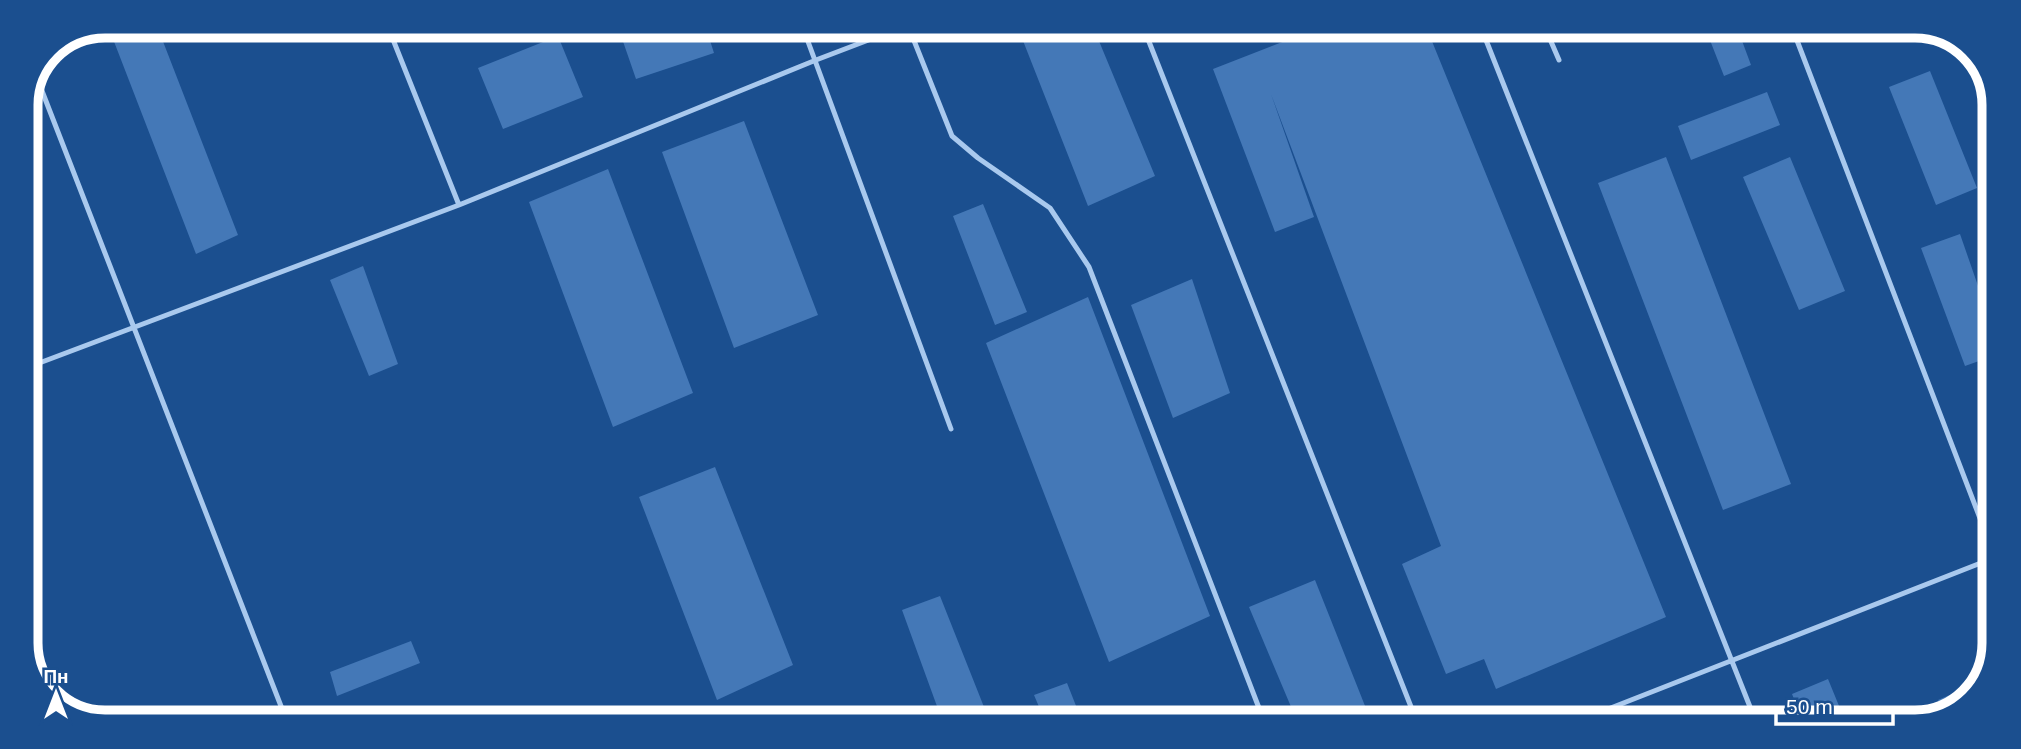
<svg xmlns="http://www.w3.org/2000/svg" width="2021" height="749" font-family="Arial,sans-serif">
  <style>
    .building { fill: #4478b7 }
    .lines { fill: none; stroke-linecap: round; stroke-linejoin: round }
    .lane { stroke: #a9c9ee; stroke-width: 5 }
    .rim { fill: none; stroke: #fff; stroke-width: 9 }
  </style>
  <rect width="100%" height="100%" fill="#1b4f8f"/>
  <path class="building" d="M108,26H157L238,235L196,254Z
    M618,27L706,28L714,53L636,79Z
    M1018,28L1094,29L1155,176L1088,206Z
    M1316,29H1427L1666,617L1496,689L1484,659L1446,674L1402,564L1441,546L1271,94L1314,217L1275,232L1213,69Z
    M1578,30H1606L1582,40Z
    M1706,30H1738L1751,65L1724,76Z
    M558,36L583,97L503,129L478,68Z
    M1968,50L1979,58L1995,100L1994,120Z
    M1930,71L1977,188L1936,205L1889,87Z
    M1767,92L1780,125L1691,160L1678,126Z
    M744,121L818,315L734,348L662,152Z
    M1666,157L1791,484L1723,510L1598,183Z
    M1790,157L1845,291L1799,310L1743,177Z
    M608,169L693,393L613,427L529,202Z
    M983,204L1027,312L995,325L953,216Z
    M1960,234L1993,329V356L1965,366L1921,248Z
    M363,266L398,364L369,376L330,280Z
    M1192,279L1230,393L1173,418L1131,305Z
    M26,285L38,317L26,321Z
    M1088,297L1210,616L1109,662L986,343Z
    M715,467L793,665L717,700L639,497Z
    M1315,580L1371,721H1297L1249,607Z
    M940,596L984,707L949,720H942L902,610Z
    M411,641L420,663L337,696L330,672Z
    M1828,679L1846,723L1803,722L1792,694Z
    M1980,682L1960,709L1943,714L1938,700Z
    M1067,683L1082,721H1045L1034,695Z"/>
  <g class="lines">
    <path class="lane" d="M388,27L459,205L816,60L900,28
      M803,28L951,429
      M909,28L952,136L978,158L1050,208L1089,267L1264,721
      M1144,29L1417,722
      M1482,30L1756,722
      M1546,30L1559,60
      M1793,30L1991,547
      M37,78L286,719
      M26,368L459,205
      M1575,722L1991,559"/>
  </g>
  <path d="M0 0H2021V749H0ZM105 38H1915A67 67 0 0 1 1982 105V643A67 67 0 0 1 1915 710H105A67 67 0 0 1 38 643V105A67 67 0 0 1 105 38Z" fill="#1b4f8f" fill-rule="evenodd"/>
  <path class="rim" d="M105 38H1915A67 67 0 0 1 1982 105V643A67 67 0 0 1 1915 710H105A67 67 0 0 1 38 643V105A67 67 0 0 1 105 38Z"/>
  <g transform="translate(56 693)" stroke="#1b4f8f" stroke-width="5" paint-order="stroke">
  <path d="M0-5L12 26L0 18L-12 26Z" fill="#ffffff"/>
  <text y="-10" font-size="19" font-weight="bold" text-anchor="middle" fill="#ffffff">Пн</text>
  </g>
  <path d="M1776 714v10h117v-10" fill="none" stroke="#ffffff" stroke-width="3.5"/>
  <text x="1786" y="714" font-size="21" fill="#ffffff" stroke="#1b4f8f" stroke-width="5" paint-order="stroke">50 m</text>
</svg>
